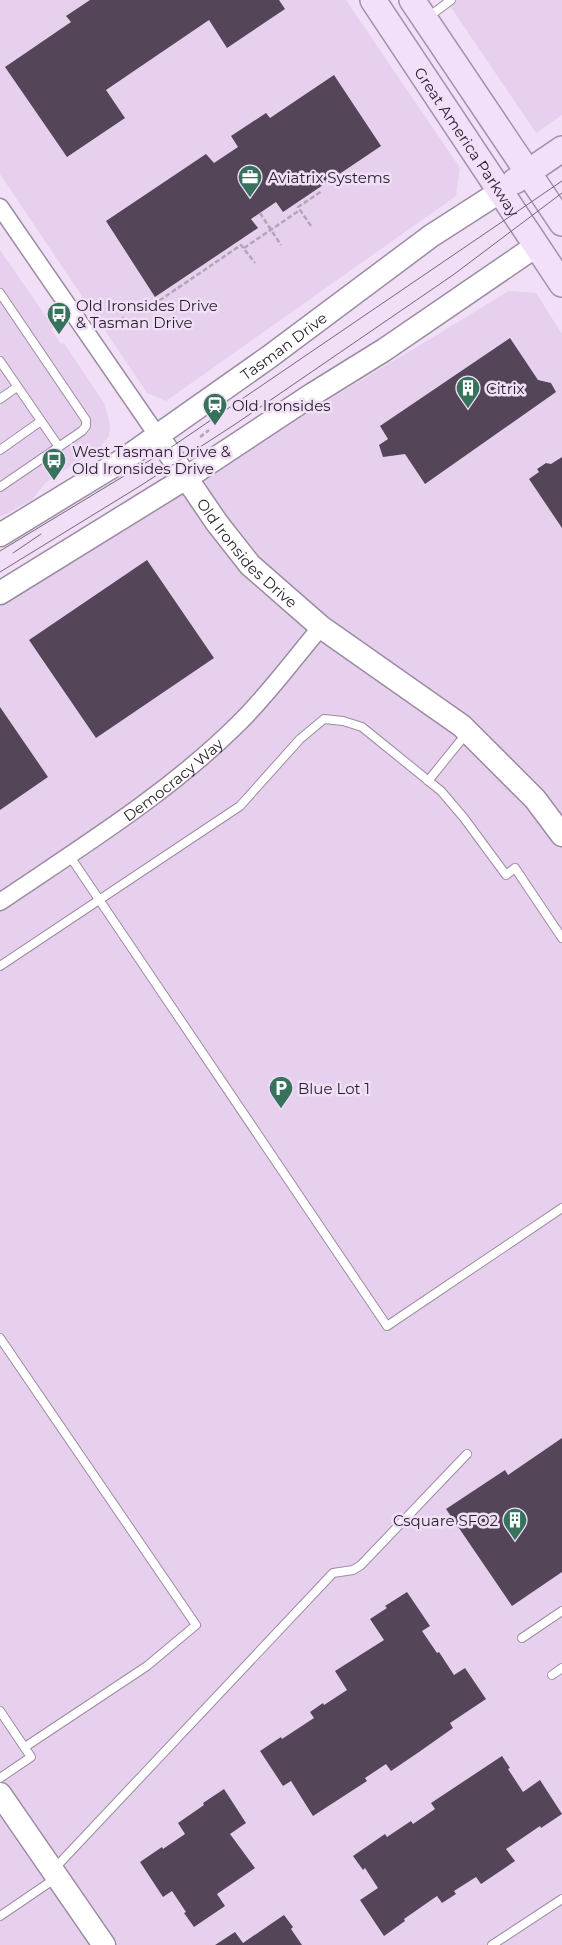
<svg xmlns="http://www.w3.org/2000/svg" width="562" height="1945" font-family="Montserrat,sans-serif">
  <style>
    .built { fill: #e6d0ee }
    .building { fill: #544559 }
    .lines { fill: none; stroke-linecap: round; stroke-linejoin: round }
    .lane-casing { stroke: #9c8ca2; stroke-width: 10 }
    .street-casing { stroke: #9c8ca2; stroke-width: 19 }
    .secondary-casing { stroke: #9c8ca2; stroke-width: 25 }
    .primary-casing { stroke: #a58ead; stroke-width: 28 }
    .path { stroke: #b3a5b8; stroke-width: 2.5; stroke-dasharray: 5 2.5; stroke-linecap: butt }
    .lane { stroke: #fff; stroke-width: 8 }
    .street { stroke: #fff; stroke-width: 16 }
    .secondary { stroke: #fff; stroke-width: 22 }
    .primary { stroke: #f2dff9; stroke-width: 25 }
    .tram { stroke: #736877; stroke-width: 1 }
    .labels { text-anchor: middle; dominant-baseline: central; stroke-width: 5; stroke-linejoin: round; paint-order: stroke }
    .street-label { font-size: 15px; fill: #261f28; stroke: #f0dff7 }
    .poi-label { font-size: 15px; fill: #261f28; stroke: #f0dff7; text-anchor: start }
  </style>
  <rect width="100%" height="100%" fill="#f0dff7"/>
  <path class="built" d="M0,0H346L460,168L456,196L166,401L147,393L0,174Z
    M446,0H562V115L536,133Z
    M0,250L54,328L51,329L61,344L64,343L104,403L109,420L110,428L109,436L100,447L45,483L32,500L0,517Z
    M509,291L536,293L562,334V1945H0V599Z"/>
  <path class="building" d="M90,0H279L285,9L227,48L209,20L106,90L125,118L67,157L5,67L71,22L66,16Z
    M334,75L381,146L283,212L276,202L251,219L258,228L155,297L106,221L206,154L214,163L238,147L231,136L266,113L270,118Z
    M510,338L538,380L551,383L556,392L425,484L405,454L383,457L379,445L388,439L380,426Z
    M562,457V528L529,479L539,472L537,469L546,463L551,464Z
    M147,560L214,658L96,738L29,640Z
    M0,707L48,777L0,810Z
    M562,1438V1572L512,1606L446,1509L505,1470L508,1475Z
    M407,1592L430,1626L422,1631L437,1653L439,1652L454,1675L465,1668L486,1699L450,1723L453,1728L419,1752L391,1771L386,1764L365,1778L367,1781L313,1816L291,1781L283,1786L260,1751L281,1737L282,1739L314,1718L310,1712L323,1703L324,1705L347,1690L335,1671L384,1640L370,1619L387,1608L385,1606Z
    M502,1756L510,1768L508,1769L523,1792L540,1780L562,1814L541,1828L540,1826L506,1849L515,1861L481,1884L476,1877L454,1891L456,1894L442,1903L437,1896L404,1919L405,1921L384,1936L360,1900L378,1888L365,1868L363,1870L353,1856L385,1834L387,1837L411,1821L413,1824L435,1809L431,1803Z
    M224,1789L246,1823L230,1834L255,1868L217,1894L225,1906L194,1927L184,1913L186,1912L172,1891L163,1897L140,1862L162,1847L163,1849L185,1834L178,1823L204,1805L203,1803Z
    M284,1915L293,1927L291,1929L302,1945H215L235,1932L243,1943Z"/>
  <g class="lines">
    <defs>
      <path id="lane" d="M427,18L451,0
        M0,293L86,420V426L82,431L0,487
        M0,361L59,447
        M0,399L17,387
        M0,450L41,421
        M428,781L466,734
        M69,855L387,1326L562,1208
        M0,966L240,806L300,739L324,719L343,721L362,727L441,791L464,818L506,875L515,868L562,938
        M0,1338L196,1625L147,1666L25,1747
        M522,1638L562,1611
        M552,1675L562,1668
        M0,1711L31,1757L0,1778
        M55,1868L333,1573L353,1570L361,1565L467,1454
        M0,1916L56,1878
        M492,1945L562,1899"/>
      <g id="street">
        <path d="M0,207L157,435"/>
        <path id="s1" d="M0,902C81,847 167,794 237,725C268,695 293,660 321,627"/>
      </g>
      <g id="secondary">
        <path id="s2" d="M157,435L217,523L250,565L321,627L462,726L535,799L562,835"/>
        <path id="s3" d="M0,535L123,460L269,357L431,236L501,191"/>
        <path d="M0,593L186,478L313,394L384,350L536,246"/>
        <path d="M0,1794L104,1945"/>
      </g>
      <g id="primary">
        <path id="s4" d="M373,0L562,284"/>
        <path d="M412,0L562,223"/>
        <path d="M515,181L562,149"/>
      </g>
    </defs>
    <use href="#lane" class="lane-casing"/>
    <use href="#street" class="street-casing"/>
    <use href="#secondary" class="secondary-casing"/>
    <use href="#primary" class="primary-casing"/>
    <path class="path" d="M260,213L281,245
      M311,226L298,207L322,191
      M244,248L300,210
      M147,309L241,245L255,263
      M108,327L123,318L127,323
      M200,437L209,430"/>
    <use href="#lane" class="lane"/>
    <use href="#street" class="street"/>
    <use href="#secondary" class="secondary"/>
    <use href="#primary" class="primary"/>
    <path class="tram" d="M0,551L167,450L562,181
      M13,553L41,534
      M0,572L140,486L237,423L453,275L562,193"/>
  </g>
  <defs>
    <symbol id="office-pin" viewBox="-11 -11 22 30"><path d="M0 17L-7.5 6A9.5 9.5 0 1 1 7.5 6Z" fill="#37725c" stroke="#f0dff7"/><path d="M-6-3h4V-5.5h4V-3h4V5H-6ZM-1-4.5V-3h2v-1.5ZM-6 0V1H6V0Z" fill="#fff"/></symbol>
    <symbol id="bus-pin" viewBox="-11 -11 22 30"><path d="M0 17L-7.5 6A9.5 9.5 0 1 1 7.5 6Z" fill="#37725c" stroke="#f0dff7"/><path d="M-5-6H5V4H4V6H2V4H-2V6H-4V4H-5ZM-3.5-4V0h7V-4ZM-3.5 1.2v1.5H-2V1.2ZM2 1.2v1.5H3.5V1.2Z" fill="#fff"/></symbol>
    <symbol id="building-pin" viewBox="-11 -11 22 30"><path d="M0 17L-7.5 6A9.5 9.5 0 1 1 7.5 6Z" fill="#37725c" stroke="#f0dff7"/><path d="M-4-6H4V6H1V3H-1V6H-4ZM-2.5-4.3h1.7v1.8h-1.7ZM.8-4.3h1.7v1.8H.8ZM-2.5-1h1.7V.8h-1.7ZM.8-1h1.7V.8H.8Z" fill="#fff"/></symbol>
    <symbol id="station-pin" viewBox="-11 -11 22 30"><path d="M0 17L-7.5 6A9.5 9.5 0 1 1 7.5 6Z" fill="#37725c" stroke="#f0dff7"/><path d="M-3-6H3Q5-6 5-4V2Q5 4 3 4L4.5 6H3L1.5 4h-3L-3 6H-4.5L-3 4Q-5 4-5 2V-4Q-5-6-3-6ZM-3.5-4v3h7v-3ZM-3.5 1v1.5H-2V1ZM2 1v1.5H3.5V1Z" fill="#fff"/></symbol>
    <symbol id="parking-pin" viewBox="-11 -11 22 30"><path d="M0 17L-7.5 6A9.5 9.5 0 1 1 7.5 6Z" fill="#37725c" stroke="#f0dff7"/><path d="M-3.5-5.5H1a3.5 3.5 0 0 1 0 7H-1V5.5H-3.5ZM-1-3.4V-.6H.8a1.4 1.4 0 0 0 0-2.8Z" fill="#fff"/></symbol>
  </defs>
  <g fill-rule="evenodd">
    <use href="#office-pin" x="236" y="163" width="28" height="38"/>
    <use href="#bus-pin" x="45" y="300" width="28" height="38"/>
    <use href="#building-pin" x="454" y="374" width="28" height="38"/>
    <use href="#station-pin" x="201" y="391" width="28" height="38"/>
    <use href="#bus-pin" x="40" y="446" width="28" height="38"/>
    <use href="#parking-pin" x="267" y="1074" width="28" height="38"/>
    <use href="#building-pin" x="501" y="1506" width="28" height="38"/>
  </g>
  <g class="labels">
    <g class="street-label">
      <text stroke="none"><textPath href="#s4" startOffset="170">Great America Parkway</textPath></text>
      <text stroke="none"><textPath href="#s3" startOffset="341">Tasman Drive</textPath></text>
      <text stroke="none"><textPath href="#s2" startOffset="149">Old Ironsides Drive</textPath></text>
      <text stroke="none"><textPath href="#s1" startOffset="212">Democracy Way</textPath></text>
    </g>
    <g class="poi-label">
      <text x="268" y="177">Aviatrix Systems</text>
      <text x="76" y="305">Old Ironsides Drive<tspan x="76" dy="17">&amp; Tasman Drive</tspan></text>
      <text x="486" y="388">Citrix</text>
      <text x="232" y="405">Old Ironsides</text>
      <text x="72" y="451">West Tasman Drive &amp;<tspan x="72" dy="17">Old Ironsides Drive</tspan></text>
      <text x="298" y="1088">Blue Lot 1</text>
      <text x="498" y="1520" text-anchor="end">Csquare SFO2</text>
    </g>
  </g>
</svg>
